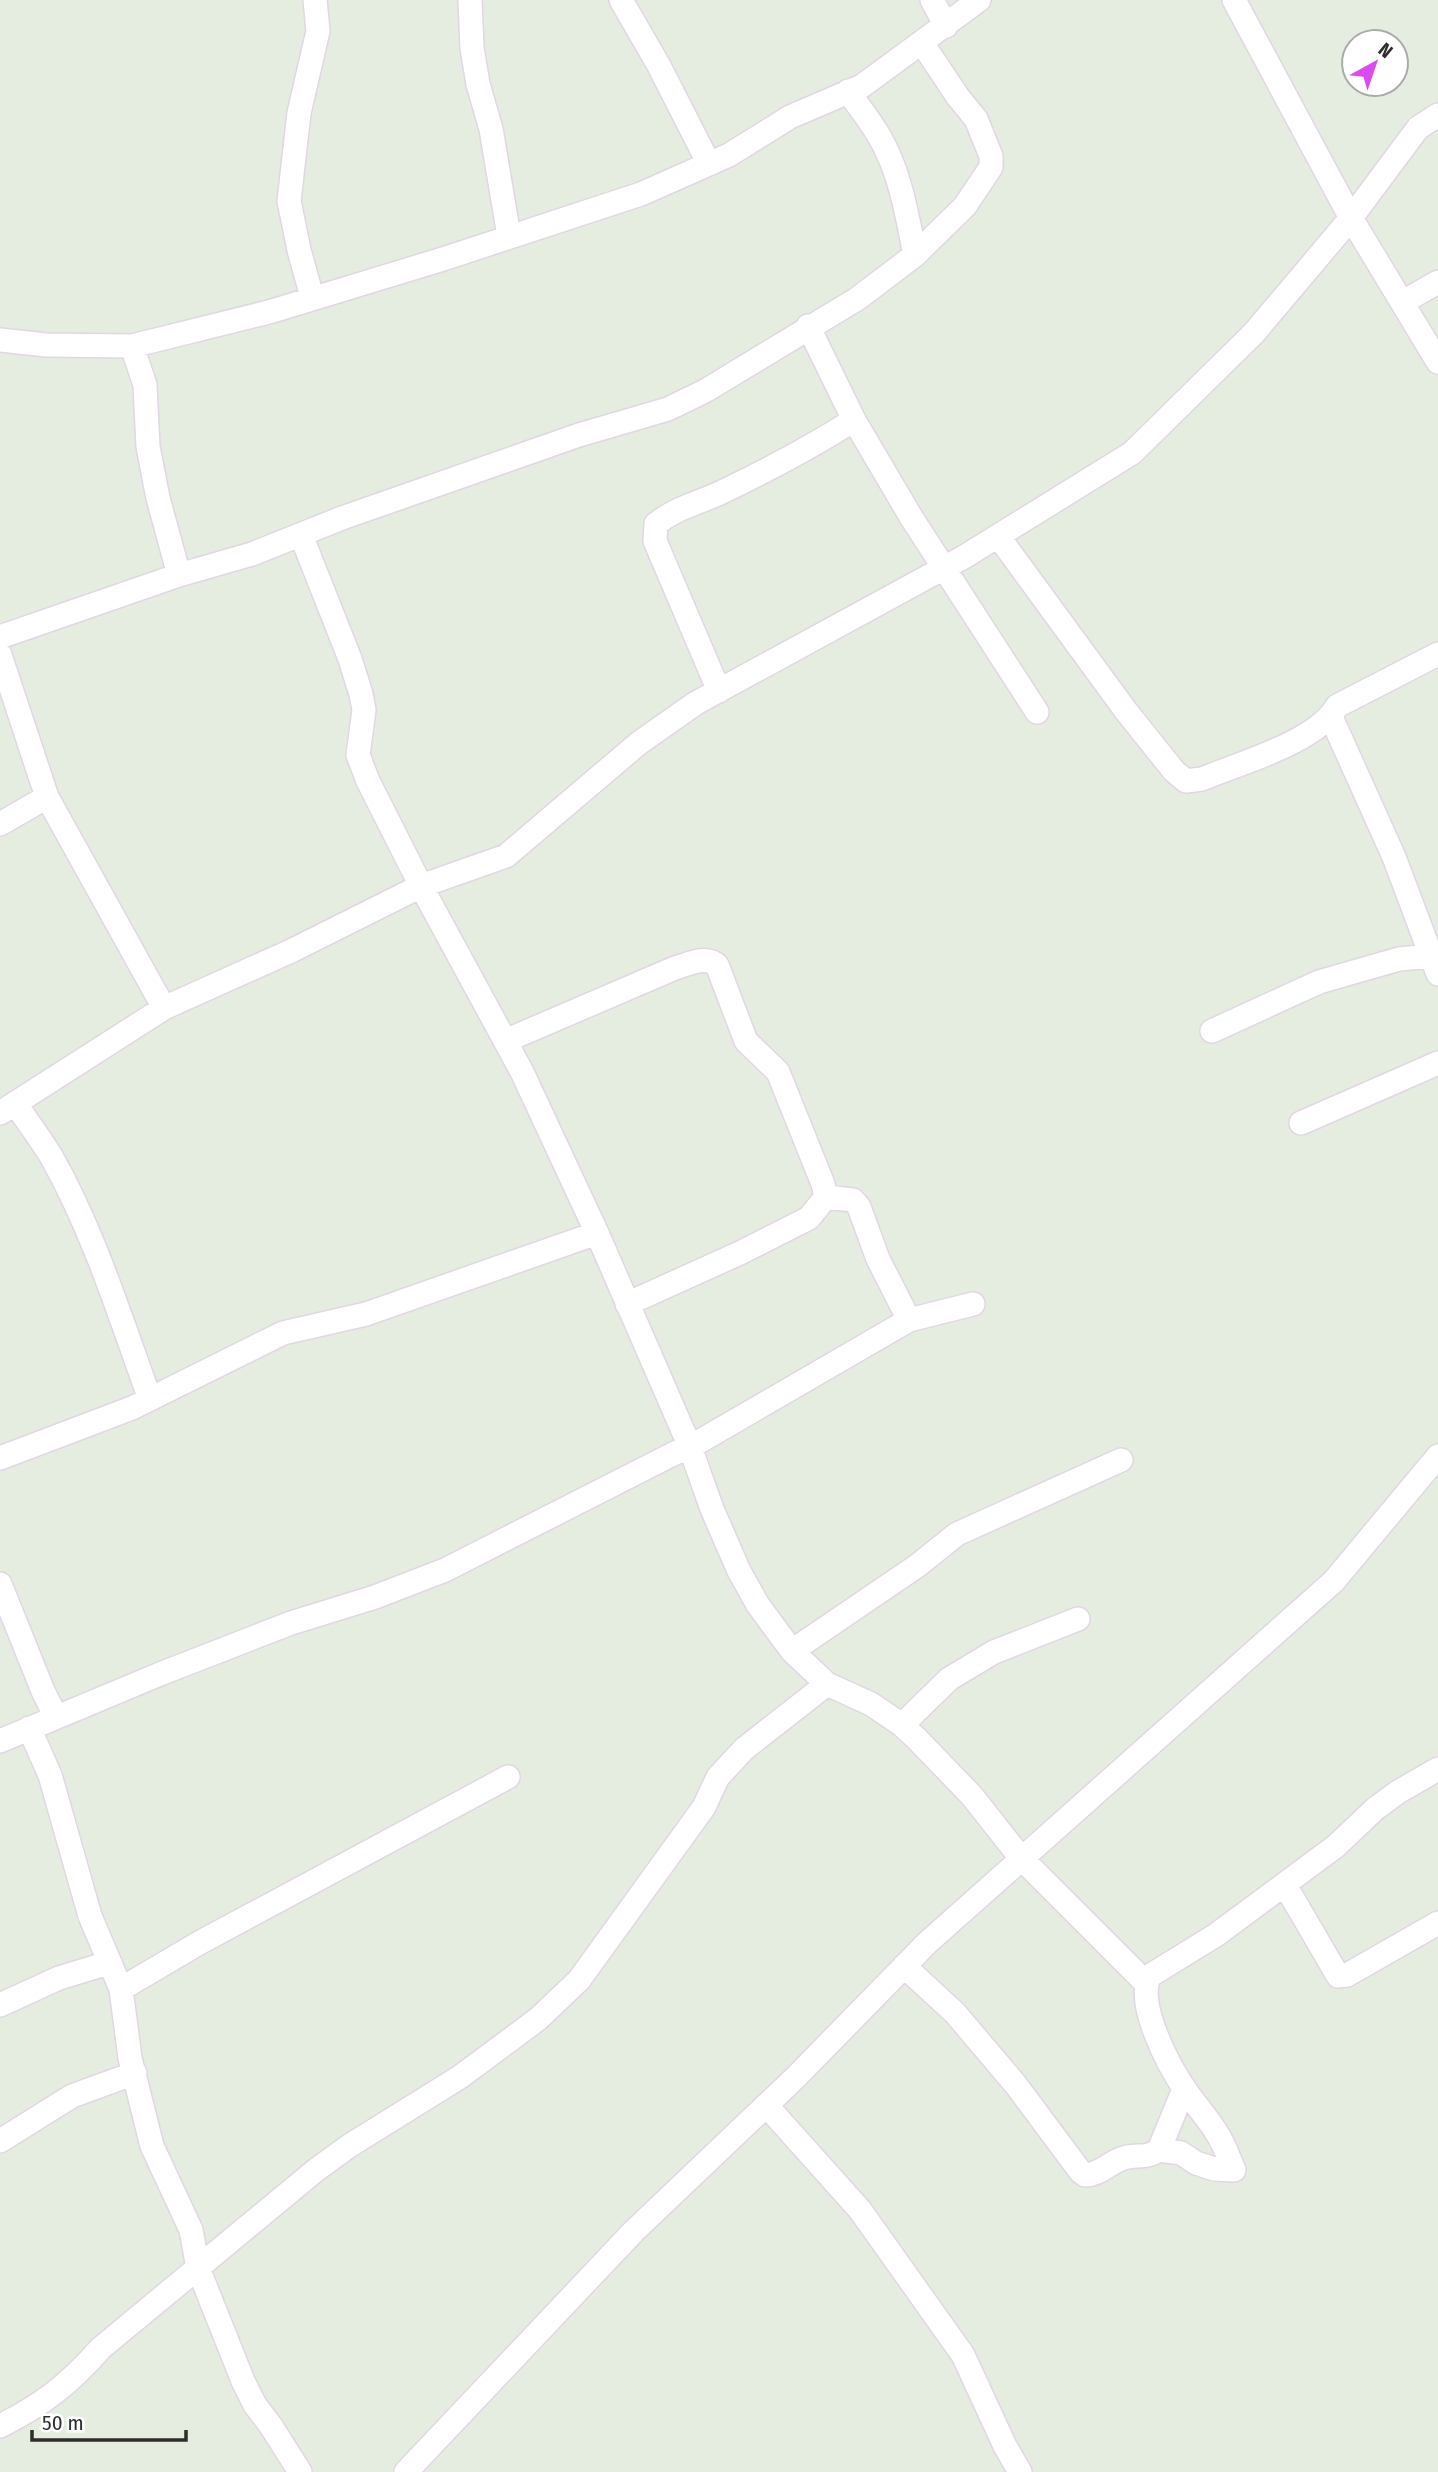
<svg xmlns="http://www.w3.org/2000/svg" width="1438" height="2472" font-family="'Fira Sans Condensed',sans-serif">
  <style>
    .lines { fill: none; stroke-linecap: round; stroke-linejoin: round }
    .minor-casing { stroke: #e2d6e4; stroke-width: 26 }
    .minor { stroke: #fff; stroke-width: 23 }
  </style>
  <rect width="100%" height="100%" fill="#e5ede0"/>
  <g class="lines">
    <defs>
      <path id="minor" d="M470,0L472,48L478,84L491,129L509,236
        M621,0L658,64L709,164
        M932,0L946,26
        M1234,0L1351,218L1438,362
        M848,91C858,106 870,120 879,136C900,171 907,215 915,255
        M312,297L299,250L289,201L299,113L318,31L315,0
        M1403,302L1438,282
        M808,326L854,420L911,517L1037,712
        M0,340L46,345L132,346L269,312L443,259L641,194L729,155L790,117L862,86L979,0
        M132,346L145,385L148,447L158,498L179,575
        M301,535L350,659L361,694L364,710L358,755L368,781L421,886L522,1072L597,1233L690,1447L712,1509L739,1571L758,1605L792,1651L827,1684L871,1704L902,1725L917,1739L972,1796L1021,1858L1146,1983
        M998,536L1126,711L1174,771L1186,781L1202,779C1240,763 1317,742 1337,706L1438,654
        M0,637L179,575L252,554L342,518L579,435L668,409L705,391L857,299L915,255L965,206L991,167V156L976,119L958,97L922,43
        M0,655L47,797L164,1008
        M719,691L655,541L656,524C677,507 700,503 724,491C770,469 811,447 854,420
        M1331,717L1394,857L1438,974
        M0,824L47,797
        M1212,1031L1319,982L1399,959L1430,956
        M505,1041L675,968C689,964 705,955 717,965L746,1041L778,1072L823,1184L826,1197L809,1218L742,1252L627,1304
        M15,1103C27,1121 40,1138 51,1156C94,1232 120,1317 150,1399
        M0,1113L164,1008L291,951L421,886L506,856L639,743L696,703L964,557L1132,453L1254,333L1351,218L1418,128L1438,115
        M1301,1123L1438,1063
        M826,1197L853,1200L859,1207L878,1259L909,1320
        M0,1458L132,1408L283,1333L366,1314L597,1233
        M0,1584L43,1691L56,1717
        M792,1651L917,1566L957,1534L1121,1460
        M902,1725L949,1679L994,1652L1078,1619
        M29,1728L50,1775L90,1916L121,1989L130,2058L152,2146L191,2230L198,2268L243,2381L255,2405L271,2426L300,2472
        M0,1741L160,1674L291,1623L375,1597L445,1570L675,1453L690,1447L909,1320L973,1304
        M1285,1885L1338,1976L1347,1975L1438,1923
        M904,1966L955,2013L1016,2085L1080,2171L1085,2175C1099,2175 1108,2164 1121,2159C1136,2153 1144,2160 1159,2150L1184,2089
        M121,1989L199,1943L508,1777
        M0,2005L59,1978L108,1963
        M766,2105L860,2210L963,2355L1005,2446L1020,2472
        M0,2141L72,2096L135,2073
        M1159,2150L1181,2153L1196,2163L1214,2169L1234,2170C1229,2159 1225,2146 1218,2135C1209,2119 1196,2106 1186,2091C1170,2068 1133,2000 1151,1975L1216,1935L1336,1846L1375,1809L1398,1792L1438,1769
        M0,2426C44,2404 69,2384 101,2348L316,2170L349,2146L460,2077L538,2019L579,1980L704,1807L718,1777L744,1749L827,1684
        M406,2472L634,2231L796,2077L927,1943L1334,1581L1438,1456"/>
    </defs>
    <use href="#minor" class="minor-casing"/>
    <use href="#minor" class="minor"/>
  </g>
  <g transform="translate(1375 63) rotate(40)"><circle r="33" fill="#ffffff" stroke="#ababab" stroke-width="2"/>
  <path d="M0-5L12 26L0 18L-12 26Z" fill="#db4bef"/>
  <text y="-10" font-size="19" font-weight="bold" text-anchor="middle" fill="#2d2d2d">N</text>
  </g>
  <path d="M32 2430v10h154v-10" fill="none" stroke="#2d2d2d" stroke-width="3.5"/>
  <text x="42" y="2430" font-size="21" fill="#2d2d2d" stroke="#ffffff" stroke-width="5" paint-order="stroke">50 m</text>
</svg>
